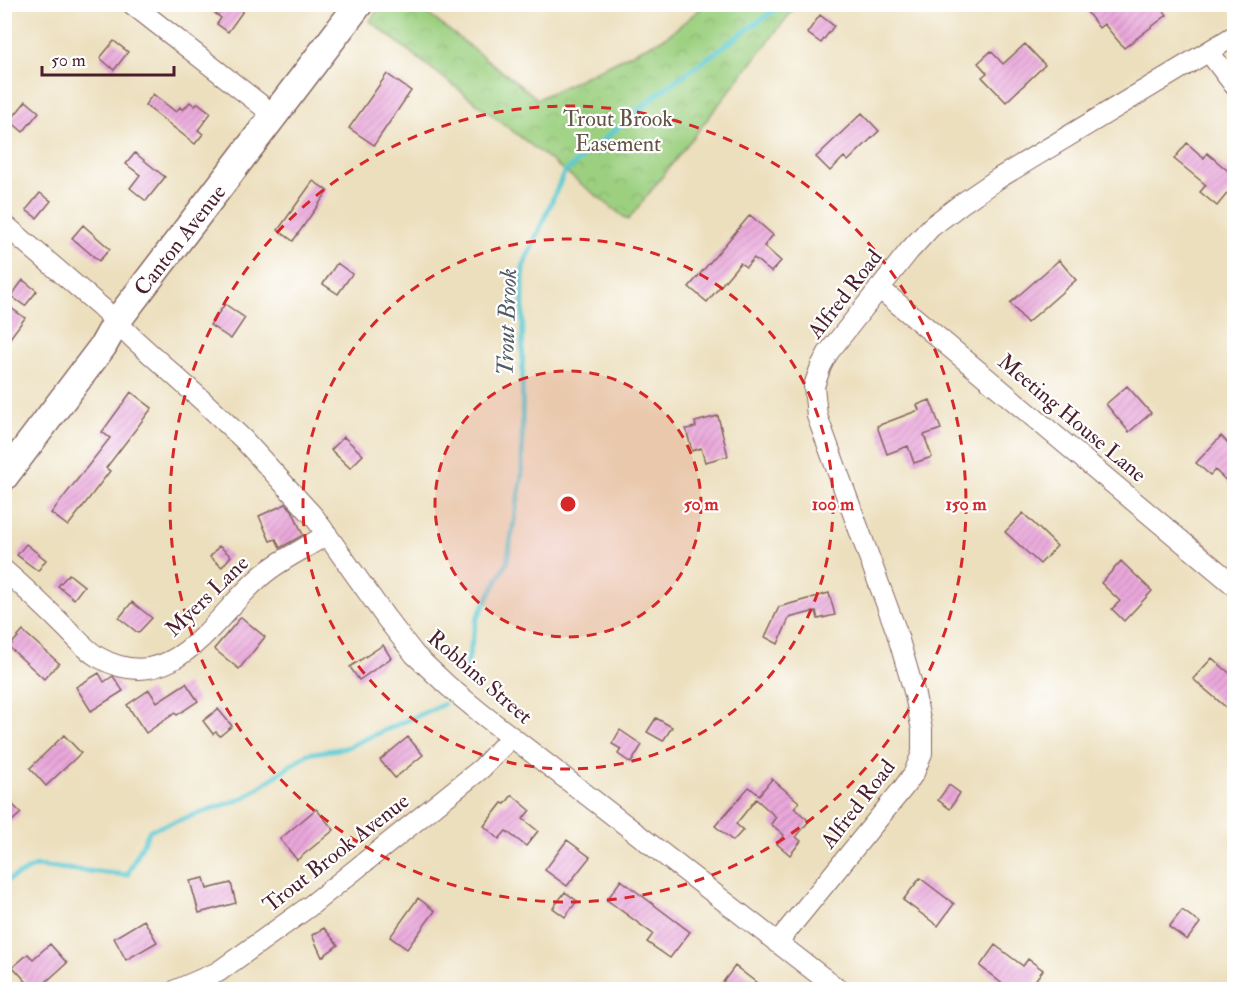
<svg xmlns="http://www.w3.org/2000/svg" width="1239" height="994" font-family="'IM FELL Double Pica',serif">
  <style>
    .park { fill: url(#park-crowns); stroke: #737856; stroke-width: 1.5 }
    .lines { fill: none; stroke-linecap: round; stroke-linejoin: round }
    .stream { stroke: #5dcad3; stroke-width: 5 }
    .building { fill: url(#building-hatch) }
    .street-casing { stroke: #83625e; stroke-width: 22 }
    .secondary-casing { stroke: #83625e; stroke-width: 30 }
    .street { stroke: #fff; stroke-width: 20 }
    .secondary { stroke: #fff; stroke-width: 27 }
    .ring { fill: none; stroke: #d62828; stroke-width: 3; stroke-dasharray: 10 8 }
    .labels { text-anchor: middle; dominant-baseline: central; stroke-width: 4.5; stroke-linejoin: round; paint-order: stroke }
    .park-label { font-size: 22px; fill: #635444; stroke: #fff }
    .street-label { font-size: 22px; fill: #4a1f2b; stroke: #fff }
    .water-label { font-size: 24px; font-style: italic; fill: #515b66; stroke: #fff }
    .centre { fill: #d62828; stroke: #fff; stroke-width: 3 }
    .ring-label { font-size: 18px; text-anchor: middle; font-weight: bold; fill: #d62828; stroke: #fff; stroke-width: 4.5; stroke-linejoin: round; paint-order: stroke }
  </style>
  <defs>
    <pattern id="park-crowns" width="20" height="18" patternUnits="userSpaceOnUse" patternTransform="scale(1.5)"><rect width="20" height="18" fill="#9cd080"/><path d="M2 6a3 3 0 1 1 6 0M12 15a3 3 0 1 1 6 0" fill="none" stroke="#88b26f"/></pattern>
    <pattern id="building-hatch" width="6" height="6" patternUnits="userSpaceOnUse" patternTransform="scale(1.5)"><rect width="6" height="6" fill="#e9a7da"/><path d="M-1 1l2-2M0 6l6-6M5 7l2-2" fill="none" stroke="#c98fbb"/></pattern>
  </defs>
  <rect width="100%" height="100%" fill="#fff"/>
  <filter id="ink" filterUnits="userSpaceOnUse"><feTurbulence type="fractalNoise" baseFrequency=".0167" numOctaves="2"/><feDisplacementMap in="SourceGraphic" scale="12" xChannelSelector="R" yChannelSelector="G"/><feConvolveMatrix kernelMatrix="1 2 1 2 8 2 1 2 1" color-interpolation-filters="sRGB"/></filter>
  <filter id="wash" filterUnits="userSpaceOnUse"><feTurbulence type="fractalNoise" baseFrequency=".008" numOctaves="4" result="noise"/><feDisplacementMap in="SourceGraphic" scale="24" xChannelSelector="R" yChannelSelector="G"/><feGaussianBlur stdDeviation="1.35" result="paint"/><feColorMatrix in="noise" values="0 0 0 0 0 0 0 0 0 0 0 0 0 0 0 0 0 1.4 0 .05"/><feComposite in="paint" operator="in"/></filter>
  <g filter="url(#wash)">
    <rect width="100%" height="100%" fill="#ecdfbd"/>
    <path class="park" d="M382,4L416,5L538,99L666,37L705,5H797L628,220L370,21Z"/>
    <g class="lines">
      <path class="stream" d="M465,674L477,618L507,562L522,475L523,267L564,173L660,92L783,4
        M4,882L36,866L127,875L150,830L244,798L307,754L345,748L444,704"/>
    </g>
    <g id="blocks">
      <path class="building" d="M202,4H248L228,32L217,24L221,18Z
        M1081,4H1159L1167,15L1124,48L1104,24L1099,28Z
        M820,15L834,26L821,43L807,33Z
        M114,41L128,52L114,70L100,58Z
        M1025,44L1045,65L1006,102L982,77L987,73L978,63L991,51L1003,64Z
        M387,74L411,91L374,145L349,128Z
        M153,94L176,112L180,107L183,110L190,102L195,106L198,103L211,113L198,130L203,134L195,144L145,105Z
        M26,101L39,112L23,132L10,121Z
        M862,113L879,131L848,161L844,157L830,171L816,157Z
        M1187,143L1204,158L1207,153L1234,176V185L1217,206L1200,192L1206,185L1174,159Z
        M135,153L165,177L146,201L130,188L140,175L126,164Z
        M313,181L328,191L293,241L278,230Z
        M40,193L51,201L37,218L26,210Z
        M750,215L773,235L764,246L781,261L771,272L754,258L746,267L740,263L707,302L689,287Z
        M83,225L110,249L99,261L72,238Z
        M1059,260L1076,280L1027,323L1010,303Z
        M337,263L352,274L338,294L323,284Z
        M23,280L37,291L25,306L11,296Z
        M4,303L25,318L4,346Z
        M225,304L245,318L231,339L210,325Z
        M1127,386L1151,413L1129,432L1106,404Z
        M131,392L152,408L106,468L110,471L68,526L51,513L110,438L102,432Z
        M930,400L941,429L924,435L932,457L914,463L908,446L887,454L877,426L919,410L917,405Z
        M718,416L728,456L705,462L701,448L692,451L686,429L696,427L695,422Z
        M1221,436L1234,449V488L1215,470L1210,475L1196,463Z
        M344,437L363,455L350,468L331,450Z
        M286,504L292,510L303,535L280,548L276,539L270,541L259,516Z
        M1023,513L1057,546L1040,564L1005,532Z
        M26,544L46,560L38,571L17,555Z
        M219,546L231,556L222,567L210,557Z
        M1121,561L1152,591L1124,621L1112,609L1120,601L1101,583Z
        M69,574L84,586L74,599L58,586Z
        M829,593L835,615L818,619L816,611L789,618L778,644L765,637L779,607Z
        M132,602L152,618L138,633L119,618Z
        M241,617L265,637L239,669L214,649Z
        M23,631L59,663L44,679L9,647Z
        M383,645L391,658L359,680L350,667Z
        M1212,658L1234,677V714L1193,679Z
        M99,673L104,682L113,676L123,691L91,711L76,687Z
        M186,683L198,701L177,715L175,713L146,733L127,705L149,690L157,702Z
        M218,709L232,726L220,736L216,732L213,734L203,721Z
        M656,718L672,727L663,741L647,732Z
        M620,730L642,745L631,763L618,754L621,749L612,744Z
        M64,735L81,753L46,786L30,768Z
        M408,737L423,755L395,778L380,760Z
        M772,779L799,802L794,808L809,821L796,837L801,841L790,855L777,844L784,835L771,824L776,817L756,799L736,824L743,830L733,841L715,826L749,787L759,795Z
        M949,785L960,793L950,809L938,800Z
        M512,795L530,810L523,819L538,831L526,846L506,831L499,839L484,826L502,803L505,804Z
        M4,796L21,813L4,828Z
        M316,809L334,830L297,860L280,839Z
        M567,840L590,857L567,886L545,870Z
        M204,878L207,889L231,883L236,903L199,913L190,881Z
        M920,878L954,904L938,926L903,900Z
        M621,880L690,932L670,958L647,942L653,934L607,900Z
        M565,892L577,901L565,917L553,908Z
        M418,898L435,911L407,949L390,937Z
        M1182,910L1200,923L1187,940L1169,927Z
        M144,920L157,942L126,960L114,938Z
        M324,928L338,945L322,957L312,935Z
        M50,944L67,963L37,990H34L13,967L28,954L33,959Z
        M995,945L1023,966L1028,959L1043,970L1028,990H1010L980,966Z
        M735,966L766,990H717Z"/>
    </g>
  </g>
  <g filter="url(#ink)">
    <use href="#blocks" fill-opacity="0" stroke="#83625e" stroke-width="1.5"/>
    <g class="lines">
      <defs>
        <path id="street" d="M132,4L275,116
          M1209,52L1234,85
          M4,224L101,307L136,341L204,402L243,439L315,518L386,618L415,655L448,686L482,714L839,990
          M879,288L1234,585
          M4,570C26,589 47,609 67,629C77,639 86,650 98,657C172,699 212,620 258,579C278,560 304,550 327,534
          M777,943L904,787L914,773L922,753V730L915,695L896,630L817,416L814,386L821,366L828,353L909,251L931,227L961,204L999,178L1234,36
          M176,990L218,972L310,906L482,768L511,737"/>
        <path id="secondary" d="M4,477L103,346L117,321L359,4"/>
      </defs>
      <use href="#street" class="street-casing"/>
      <use href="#secondary" class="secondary-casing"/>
      <use href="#street" class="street"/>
      <use href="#secondary" class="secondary"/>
    </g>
  </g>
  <circle cx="568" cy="504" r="133" fill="#d62828" fill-opacity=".12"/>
  <g class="ring">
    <circle cx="568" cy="504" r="133"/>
    <circle cx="568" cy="504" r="265"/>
    <circle cx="568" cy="504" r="398"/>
  </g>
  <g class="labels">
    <g class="park-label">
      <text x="618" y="119">Trout Brook<tspan x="618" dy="25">Easement</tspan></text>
    </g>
    <g class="street-label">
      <text transform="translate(180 240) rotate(-52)">Canton Avenue</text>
      <text transform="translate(845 294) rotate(-52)">Alfred Road</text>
      <text transform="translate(1072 418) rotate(40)">Meeting House Lane</text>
      <text transform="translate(207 596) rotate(-44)">Myers Lane</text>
      <text transform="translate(480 677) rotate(41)">Robbins Street</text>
      <text transform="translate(858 804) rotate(-52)">Alfred Road</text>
      <text transform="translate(336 853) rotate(-38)">Trout Brook Avenue</text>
    </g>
    <g class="water-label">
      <text transform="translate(507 322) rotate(-88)">Trout Brook</text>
    </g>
  </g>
  <circle cx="568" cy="504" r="9" class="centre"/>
  <g class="ring-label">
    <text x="701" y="510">50 m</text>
    <text x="833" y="510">100 m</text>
    <text x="966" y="510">150 m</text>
  </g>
  <rect width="1239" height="994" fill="none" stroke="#fff" stroke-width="24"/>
  <path d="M42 66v9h132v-9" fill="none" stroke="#4a1f2b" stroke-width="3"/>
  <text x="51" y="66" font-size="18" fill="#4a1f2b" stroke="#ffffff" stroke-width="4.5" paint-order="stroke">50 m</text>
</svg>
